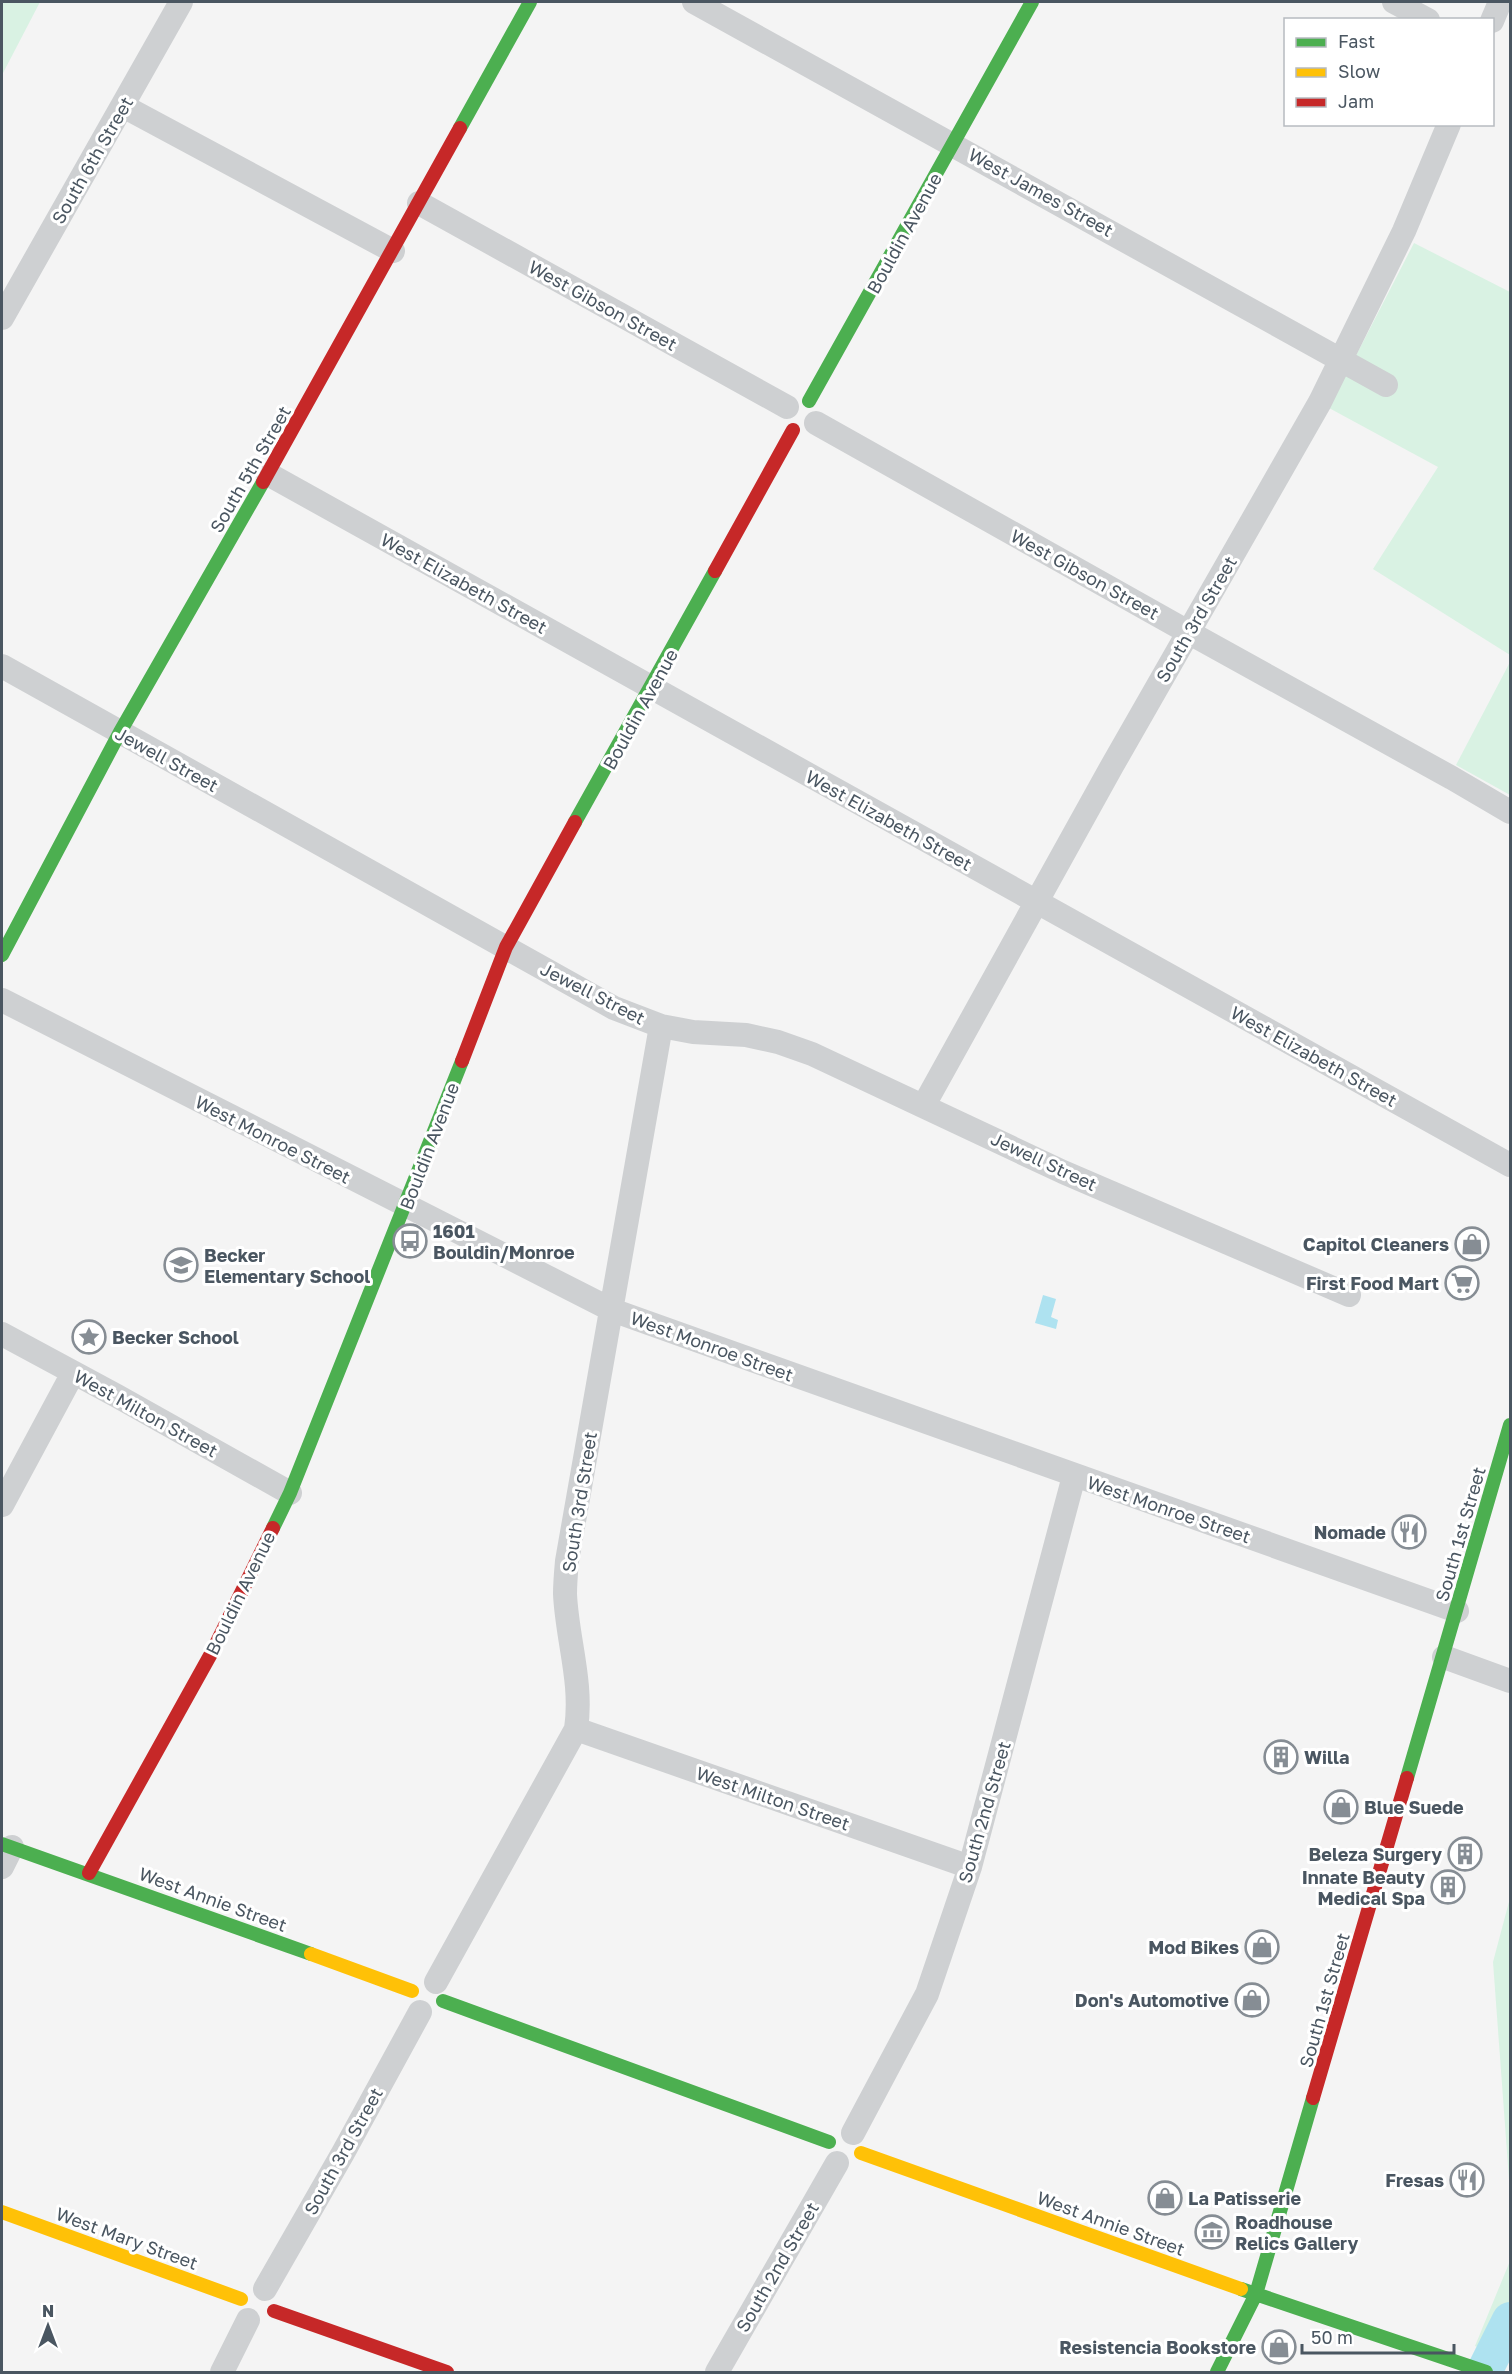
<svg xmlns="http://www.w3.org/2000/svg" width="1512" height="2374" font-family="'Golos Text',sans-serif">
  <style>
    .green { fill: #d9f2e3 }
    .water { fill: #aee2f0 }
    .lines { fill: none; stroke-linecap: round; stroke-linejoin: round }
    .river { stroke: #aee2f0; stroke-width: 36 }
    .street { stroke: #ced0d2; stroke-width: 24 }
    .fast { stroke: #4caf50; stroke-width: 14 }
    .slow { stroke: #ffc107; stroke-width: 14 }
    .jam { stroke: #c62828; stroke-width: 14 }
    .labels { text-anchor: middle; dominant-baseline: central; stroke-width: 6; stroke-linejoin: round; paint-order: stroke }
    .street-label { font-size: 18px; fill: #4a5661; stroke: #fff }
    .poi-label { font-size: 18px; font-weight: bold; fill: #4a5661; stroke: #fff; text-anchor: end }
  </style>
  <rect width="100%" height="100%" fill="#f4f4f4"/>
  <path class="green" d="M2,2H40L2,75Z
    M1414,243L1510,292V655L1373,569L1438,467L1329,408Z
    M1510,662V795L1456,765Z
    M1510,1898V2193L1493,1962Z
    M1510,2261V2358L1475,2346Z"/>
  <path class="water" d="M1043,1295L1056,1299L1051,1317L1058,1320L1056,1329L1035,1323Z"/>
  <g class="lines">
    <path class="river" d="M1484,2372L1510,2320"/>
    <path class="street" d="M694,2L1386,385
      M1394,2L1428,20
      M1492,21L1500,2
      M123,106L393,251
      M419,203L787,407
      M2,318L181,2
      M816,423L1188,632L1452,778L1510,812
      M268,474L1510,1165
      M2,666L614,1008L661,1026L693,1032L746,1035L778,1042L812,1054L1063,1172L1349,1295
      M2,1000L612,1310L1457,1611
      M924,1105L1112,766L1320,402L1404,231L1449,124
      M2,1334L117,1396L290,1493
      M2,1505L73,1373
      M1444,1657L1510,1681
      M576,1729L970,1867
      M2,1867L12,1847
      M436,1982L576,1729C583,1683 567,1639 565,1594C565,1583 566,1572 567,1561L661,1026
      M853,2133L927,1994L970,1867L1074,1476
      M265,2289L343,2153L420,2012
      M222,2372L248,2320
      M717,2372L837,2163"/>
    <path class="fast" d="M460,128L530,2
      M809,401L1032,2
      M575,822L715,571
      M2,955L120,732L263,482
      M273,1528L290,1493L462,1061
      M1407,1778L1510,1425
      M2,1844L311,1954
      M443,2001L829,2142
      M1241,2289L1486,2372
      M1217,2372L1256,2294L1313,2098"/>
    <path class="slow" d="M311,1954L412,1991
      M861,2153L1241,2289
      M2,2212L241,2299"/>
    <path class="jam" d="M263,482L460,128
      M715,571L793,430
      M462,1061L506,947L575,822
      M89,1873L212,1652L273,1528
      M1313,2098L1407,1778
      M274,2311L447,2372"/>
  </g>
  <defs>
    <symbol id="bus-ring" viewBox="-11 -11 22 22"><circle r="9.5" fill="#fff" stroke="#868d94" stroke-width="1.5"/><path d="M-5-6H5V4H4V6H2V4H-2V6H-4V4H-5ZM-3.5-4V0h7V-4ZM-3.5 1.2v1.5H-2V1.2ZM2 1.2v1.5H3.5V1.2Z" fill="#868d94"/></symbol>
    <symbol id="shop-ring" viewBox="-11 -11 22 22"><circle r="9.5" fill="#fff" stroke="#868d94" stroke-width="1.5"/><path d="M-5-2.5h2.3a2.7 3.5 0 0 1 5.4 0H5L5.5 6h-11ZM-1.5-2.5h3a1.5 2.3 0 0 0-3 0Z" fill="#868d94"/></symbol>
    <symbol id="school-ring" viewBox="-11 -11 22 22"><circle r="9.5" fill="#fff" stroke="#868d94" stroke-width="1.5"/><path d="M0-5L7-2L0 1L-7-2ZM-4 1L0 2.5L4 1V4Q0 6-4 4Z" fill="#868d94"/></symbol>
    <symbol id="supermarket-ring" viewBox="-11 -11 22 22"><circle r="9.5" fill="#fff" stroke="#868d94" stroke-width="1.5"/><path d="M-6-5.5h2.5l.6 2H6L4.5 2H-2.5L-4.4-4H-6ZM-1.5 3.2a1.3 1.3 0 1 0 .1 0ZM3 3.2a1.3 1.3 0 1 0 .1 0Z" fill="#868d94"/></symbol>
    <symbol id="sight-ring" viewBox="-11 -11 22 22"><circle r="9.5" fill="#fff" stroke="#868d94" stroke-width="1.5"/><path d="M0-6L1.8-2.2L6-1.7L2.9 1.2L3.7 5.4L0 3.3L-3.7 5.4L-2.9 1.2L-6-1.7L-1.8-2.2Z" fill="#868d94"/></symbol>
    <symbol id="restaurant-ring" viewBox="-11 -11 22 22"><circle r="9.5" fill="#fff" stroke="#868d94" stroke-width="1.5"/><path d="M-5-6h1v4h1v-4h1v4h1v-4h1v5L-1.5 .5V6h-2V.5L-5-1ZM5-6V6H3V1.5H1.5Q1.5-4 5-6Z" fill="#868d94"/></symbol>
    <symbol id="building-ring" viewBox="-11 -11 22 22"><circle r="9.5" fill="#fff" stroke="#868d94" stroke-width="1.5"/><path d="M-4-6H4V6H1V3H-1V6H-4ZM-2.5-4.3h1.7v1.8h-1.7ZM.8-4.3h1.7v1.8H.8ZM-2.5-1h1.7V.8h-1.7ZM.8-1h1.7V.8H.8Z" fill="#868d94"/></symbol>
    <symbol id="museum-ring" viewBox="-11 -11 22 22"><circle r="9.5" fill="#fff" stroke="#868d94" stroke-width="1.5"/><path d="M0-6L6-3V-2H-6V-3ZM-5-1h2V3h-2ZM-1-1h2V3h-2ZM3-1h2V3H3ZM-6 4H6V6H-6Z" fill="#868d94"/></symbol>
  </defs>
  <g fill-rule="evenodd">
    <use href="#bus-ring" x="391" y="1222" width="38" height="38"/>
    <use href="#shop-ring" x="1453" y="1225" width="38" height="38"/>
    <use href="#school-ring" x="162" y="1246" width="38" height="38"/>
    <use href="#supermarket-ring" x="1443" y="1264" width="38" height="38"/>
    <use href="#sight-ring" x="70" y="1318" width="38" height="38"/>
    <use href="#restaurant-ring" x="1390" y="1513" width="38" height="38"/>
    <use href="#building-ring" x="1262" y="1738" width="38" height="38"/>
    <use href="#shop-ring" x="1322" y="1788" width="38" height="38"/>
    <use href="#building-ring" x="1446" y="1835" width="38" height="38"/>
    <use href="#building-ring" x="1429" y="1868" width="38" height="38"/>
    <use href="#shop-ring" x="1243" y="1928" width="38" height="38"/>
    <use href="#shop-ring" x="1233" y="1981" width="38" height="38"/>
    <use href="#restaurant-ring" x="1448" y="2161" width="38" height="38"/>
    <use href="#shop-ring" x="1146" y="2179" width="38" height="38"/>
    <use href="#museum-ring" x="1193" y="2213" width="38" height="38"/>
    <use href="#shop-ring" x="1260" y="2328" width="38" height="38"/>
  </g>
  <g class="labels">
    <g class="street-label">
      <text transform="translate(92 160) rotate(-60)">South 6th Street</text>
      <text transform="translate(1041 192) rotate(29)">West James Street</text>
      <text transform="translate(904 233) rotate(-61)">Bouldin Avenue</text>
      <text transform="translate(603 305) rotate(29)">West Gibson Street</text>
      <text transform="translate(250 469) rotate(-60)">South 5th Street</text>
      <text transform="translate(1085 574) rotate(29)">West Gibson Street</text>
      <text transform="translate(464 583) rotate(29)">West Elizabeth Street</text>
      <text transform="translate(1196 619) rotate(-60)">South 3rd Street</text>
      <text transform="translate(640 709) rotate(-61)">Bouldin Avenue</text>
      <text transform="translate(167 759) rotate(29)">Jewell Street</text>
      <text transform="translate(889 820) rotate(29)">West Elizabeth Street</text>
      <text transform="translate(593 993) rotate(27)">Jewell Street</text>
      <text transform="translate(1314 1056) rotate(29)">West Elizabeth Street</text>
      <text transform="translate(273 1139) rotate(27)">West Monroe Street</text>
      <text transform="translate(429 1146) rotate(-69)">Bouldin Avenue</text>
      <text transform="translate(1044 1161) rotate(25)">Jewell Street</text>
      <text transform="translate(712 1346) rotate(20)">West Monroe Street</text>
      <text transform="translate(146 1413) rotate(29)">West Milton Street</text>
      <text transform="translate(579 1502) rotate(-81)">South 3rd Street</text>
      <text transform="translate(1169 1509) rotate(19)">West Monroe Street</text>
      <text transform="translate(1460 1534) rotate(-74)">South 1st Street</text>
      <text transform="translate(240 1593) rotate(-64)">Bouldin Avenue</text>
      <text transform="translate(773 1798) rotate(19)">West Milton Street</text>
      <text transform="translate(984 1812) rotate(-74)">South 2nd Street</text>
      <text transform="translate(213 1899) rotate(20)">West Annie Street</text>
      <text transform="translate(1324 2000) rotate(-74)">South 1st Street</text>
      <text transform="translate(343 2151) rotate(-61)">South 3rd Street</text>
      <text transform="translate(1111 2223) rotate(20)">West Annie Street</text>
      <text transform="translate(127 2238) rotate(20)">West Mary Street</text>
      <text transform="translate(777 2267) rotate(-60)">South 2nd Street</text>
    </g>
    <g class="poi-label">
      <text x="433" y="1231" text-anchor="start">1601<tspan x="433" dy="21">Bouldin/Monroe</tspan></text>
      <text x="1449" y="1244">Capitol Cleaners</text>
      <text x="204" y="1255" text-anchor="start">Becker<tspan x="204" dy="21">Elementary School</tspan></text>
      <text x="1439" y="1283">First Food Mart</text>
      <text x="112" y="1337" text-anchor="start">Becker School</text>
      <text x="1386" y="1532">Nomade</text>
      <text x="1304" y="1757" text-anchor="start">Willa</text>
      <text x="1364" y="1807" text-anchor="start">Blue Suede</text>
      <text x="1442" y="1854">Beleza Surgery</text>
      <text x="1425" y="1877">Innate Beauty<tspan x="1425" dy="21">Medical Spa</tspan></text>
      <text x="1239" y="1947">Mod Bikes</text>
      <text x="1229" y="2000">Don's Automotive</text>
      <text x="1444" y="2180">Fresas</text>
      <text x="1188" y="2198" text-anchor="start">La Patisserie</text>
      <text x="1235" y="2222" text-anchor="start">Roadhouse<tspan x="1235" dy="21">Relics Gallery</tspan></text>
      <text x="1256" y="2347">Resistencia Bookstore</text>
    </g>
  </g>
  <rect width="1512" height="2374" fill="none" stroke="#4a5661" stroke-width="6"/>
  <rect x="1284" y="18" width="210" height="108" fill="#ffffff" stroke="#b7bbc0" stroke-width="1.5"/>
  <rect x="1296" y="38" width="30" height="9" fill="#4caf50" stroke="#b7bbc0" stroke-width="1.5"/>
  <text x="1338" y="48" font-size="18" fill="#4a5661">Fast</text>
  <rect x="1296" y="68" width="30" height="9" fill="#ffc107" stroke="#b7bbc0" stroke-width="1.5"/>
  <text x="1338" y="78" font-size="18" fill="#4a5661">Slow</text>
  <rect x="1296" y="98" width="30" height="9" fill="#c62828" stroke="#b7bbc0" stroke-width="1.5"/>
  <text x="1338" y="108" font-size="18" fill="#4a5661">Jam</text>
  <g transform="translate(48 2326)" stroke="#ffffff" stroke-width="4.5" paint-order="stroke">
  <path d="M0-4.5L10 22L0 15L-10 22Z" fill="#4a5661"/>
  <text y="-9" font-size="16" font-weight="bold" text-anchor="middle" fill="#4a5661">N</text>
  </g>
  <path d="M1302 2344v9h152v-9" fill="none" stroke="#4a5661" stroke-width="3"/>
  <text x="1311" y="2344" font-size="18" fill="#4a5661" stroke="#ffffff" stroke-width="4.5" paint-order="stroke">50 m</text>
</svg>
